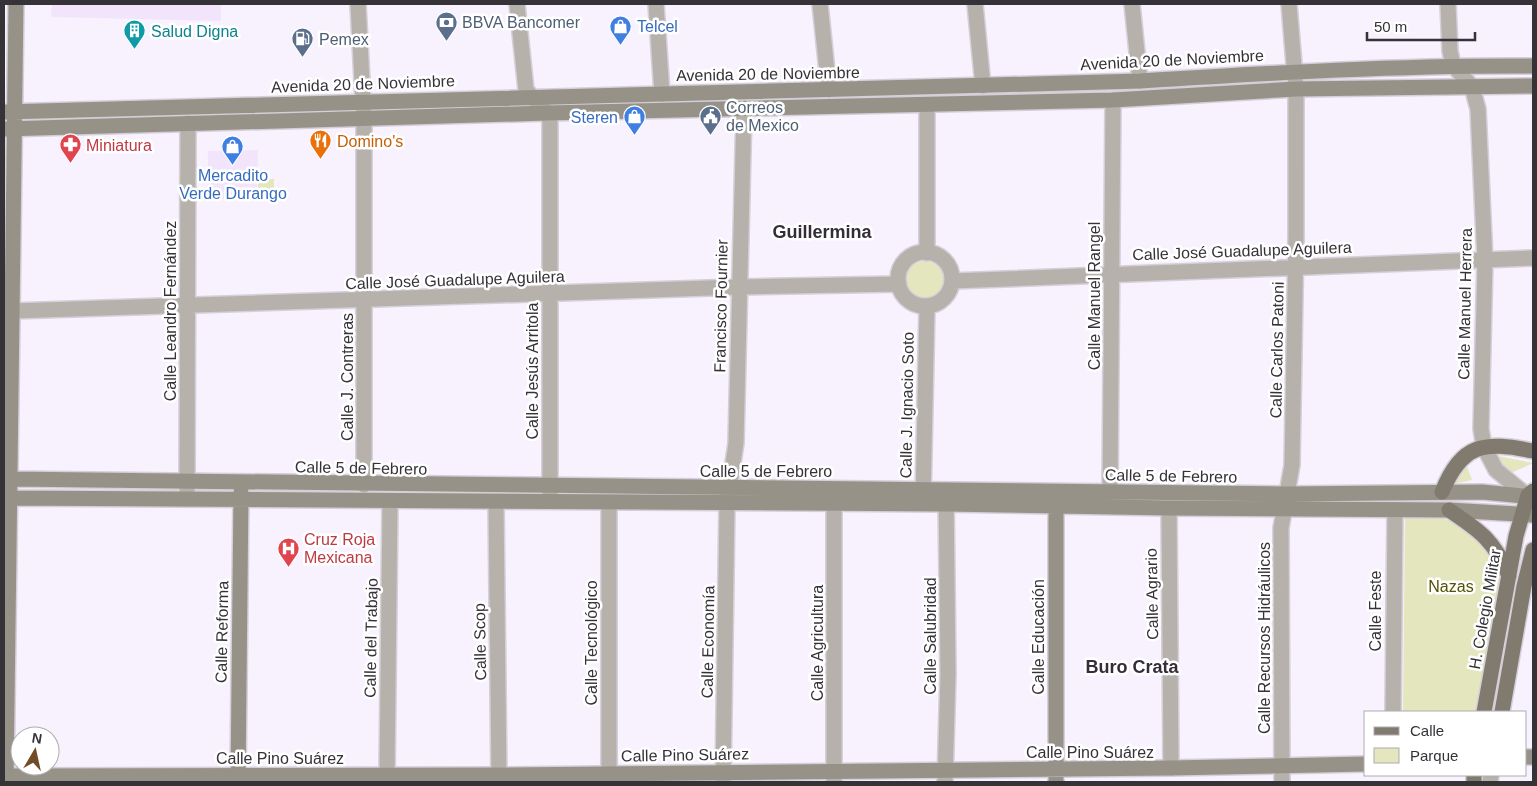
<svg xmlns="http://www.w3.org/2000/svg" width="1537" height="786" font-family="Helvetica,sans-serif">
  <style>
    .built { fill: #f2e5fb }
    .green { fill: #e4e7bd }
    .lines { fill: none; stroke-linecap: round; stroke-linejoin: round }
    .street-casing { stroke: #d5cfda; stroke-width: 18 }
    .secondary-casing { stroke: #d5cfda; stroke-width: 18 }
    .primary-casing { stroke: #d5cfda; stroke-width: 18 }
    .street { stroke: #b6b2ab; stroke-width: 15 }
    .secondary { stroke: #979288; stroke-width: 15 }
    .primary { stroke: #817b6f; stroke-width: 15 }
    .labels { text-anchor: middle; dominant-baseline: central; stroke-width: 5; stroke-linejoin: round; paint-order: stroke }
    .service-label { font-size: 16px; fill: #4e5e75; stroke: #fff; text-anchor: start }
    .shop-label { font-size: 16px; fill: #366cbe; stroke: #fff; text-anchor: start }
    .culture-label { font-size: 16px; fill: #0d838f; stroke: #fff; text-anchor: start }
    .street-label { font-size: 16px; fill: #353238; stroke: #fff }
    .food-label { font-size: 16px; fill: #c56008; stroke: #fff; text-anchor: start }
    .health-label { font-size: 16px; fill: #be3a42; stroke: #fff; text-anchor: start }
    .park-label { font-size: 16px; fill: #525202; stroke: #fff }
    .neighbourhood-label { font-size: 18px; font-weight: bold; fill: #342d39; stroke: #fff }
  </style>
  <rect width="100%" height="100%" fill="#f8f1fe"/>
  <path class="built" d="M52,4H221V21L51,17Z
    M258,150L257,199H207L208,151Z"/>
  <path class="green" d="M258,179H274V200H258Z
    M906 280a19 19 0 1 1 38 0a19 19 0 1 1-38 0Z
    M1498,456L1533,463L1509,474Z
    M1466,464L1472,480L1453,484Z
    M1405,516L1445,519L1472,528L1499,566V588L1476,712H1403Z"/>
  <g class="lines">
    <defs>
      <path id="street" d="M358,4L364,119V485
        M517,4L526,90L547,113L550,121V498
        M656,4L662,94
        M820,4L829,90
        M975,4L983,86
        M1132,4L1140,81
        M1448,4L1450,51L1453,65L1472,87L1478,109L1485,260L1481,429L1484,447L1496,470L1531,499
        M898 279a27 27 0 1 1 54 0a27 27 0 1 1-54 0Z
        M927,253V105
        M952,281L1533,258
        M12,311L739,287L899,284
        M1110,493L1113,100
        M187,499L188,123
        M496,502L499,782
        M923,502L927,306
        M609,503V782
        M1169,508L1171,768
        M1393,712L1395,510
        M387,775L390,502
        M723,782L727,503L736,443L744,108
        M834,782V504
        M945,782L948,674L946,491
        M1282,782L1281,528L1292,465L1296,236V89L1289,4
        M1490,782L1491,775"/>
      <path id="secondary" d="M4,112L1140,81C1271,73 1402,65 1533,66
        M4,129L547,113L1113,100L1296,89L1533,86
        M4,482L11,479L1287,494L1482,492L1533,497
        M1056,496V782
        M10,498L946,504L1169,508L1449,510L1533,515
        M1526,757H1533
        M4,776L499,775L1171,768L1366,764
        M6,782L16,4
        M238,782L241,492"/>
      <path id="primary" d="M1442,492C1462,443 1484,441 1533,451
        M1449,510C1479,530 1495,541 1509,576
        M1484,712L1516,536L1528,495L1533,491
        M1502,712L1524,586L1533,550
        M1474,782V775"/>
    </defs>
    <use href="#street" class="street-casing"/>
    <use href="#secondary" class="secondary-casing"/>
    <use href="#primary" class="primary-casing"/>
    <use href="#street" class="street"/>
    <use href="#secondary" class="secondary"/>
    <use href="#primary" class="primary"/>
  </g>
  <defs>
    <symbol id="bank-pin" viewBox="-11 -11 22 30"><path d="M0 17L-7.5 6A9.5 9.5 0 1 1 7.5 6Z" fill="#5c6f8a" stroke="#fff"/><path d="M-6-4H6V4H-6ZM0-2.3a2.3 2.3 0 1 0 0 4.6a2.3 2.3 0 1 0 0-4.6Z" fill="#fff"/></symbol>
    <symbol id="shop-pin" viewBox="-11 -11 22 30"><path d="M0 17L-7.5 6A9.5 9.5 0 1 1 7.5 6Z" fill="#3f7fe0" stroke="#fff"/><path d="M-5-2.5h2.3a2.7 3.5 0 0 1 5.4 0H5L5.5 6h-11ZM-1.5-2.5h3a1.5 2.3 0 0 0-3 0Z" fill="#fff"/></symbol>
    <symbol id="building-pin" viewBox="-11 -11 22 30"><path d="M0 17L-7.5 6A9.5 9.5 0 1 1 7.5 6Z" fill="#0f9aa8" stroke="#fff"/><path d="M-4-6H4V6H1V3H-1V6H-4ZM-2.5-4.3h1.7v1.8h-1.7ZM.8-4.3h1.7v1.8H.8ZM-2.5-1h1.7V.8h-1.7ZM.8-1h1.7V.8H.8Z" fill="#fff"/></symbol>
    <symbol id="fuel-pin" viewBox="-11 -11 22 30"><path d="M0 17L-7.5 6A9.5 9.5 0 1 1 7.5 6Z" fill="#5c6f8a" stroke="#fff"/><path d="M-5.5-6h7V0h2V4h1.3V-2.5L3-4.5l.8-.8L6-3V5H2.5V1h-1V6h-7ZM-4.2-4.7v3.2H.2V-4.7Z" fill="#fff"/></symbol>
    <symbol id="civic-pin" viewBox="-11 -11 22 30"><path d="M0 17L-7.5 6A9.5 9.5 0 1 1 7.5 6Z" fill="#5c6f8a" stroke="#fff"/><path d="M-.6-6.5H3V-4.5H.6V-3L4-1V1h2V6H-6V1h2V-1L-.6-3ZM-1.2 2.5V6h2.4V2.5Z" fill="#fff"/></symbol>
    <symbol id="restaurant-pin" viewBox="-11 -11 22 30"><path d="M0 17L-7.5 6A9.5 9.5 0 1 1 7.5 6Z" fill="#e8710a" stroke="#fff"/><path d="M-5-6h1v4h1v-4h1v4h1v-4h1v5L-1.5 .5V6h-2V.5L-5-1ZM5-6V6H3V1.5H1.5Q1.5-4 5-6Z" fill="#fff"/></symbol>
    <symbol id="pharmacy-pin" viewBox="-11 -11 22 30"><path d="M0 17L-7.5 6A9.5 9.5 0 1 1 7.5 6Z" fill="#e0444e" stroke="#fff"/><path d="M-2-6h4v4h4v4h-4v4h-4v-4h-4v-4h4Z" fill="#fff"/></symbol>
    <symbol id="hospital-pin" viewBox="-11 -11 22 30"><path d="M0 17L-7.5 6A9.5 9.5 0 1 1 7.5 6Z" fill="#e0444e" stroke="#fff"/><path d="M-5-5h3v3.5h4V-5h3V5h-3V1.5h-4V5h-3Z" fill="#fff"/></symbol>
  </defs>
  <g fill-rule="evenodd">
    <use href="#bank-pin" x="434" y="10" width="25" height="34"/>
    <use href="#shop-pin" x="608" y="14" width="25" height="34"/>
    <use href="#building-pin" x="122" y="18" width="25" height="34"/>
    <use href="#fuel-pin" x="290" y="26" width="25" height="34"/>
    <use href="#civic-pin" x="698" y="104" width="25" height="34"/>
    <use href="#shop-pin" x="622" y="104" width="25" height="34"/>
    <use href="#restaurant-pin" x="308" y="128" width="25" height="34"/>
    <use href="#pharmacy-pin" x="58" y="132" width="25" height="34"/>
    <use href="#shop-pin" x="220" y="134" width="25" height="34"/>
    <use href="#hospital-pin" x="276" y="536" width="25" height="34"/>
  </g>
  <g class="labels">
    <g class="service-label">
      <text x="462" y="22">BBVA Bancomer</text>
      <text x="319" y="39">Pemex</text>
      <text x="726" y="107">Correos<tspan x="726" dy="18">de Mexico</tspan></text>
    </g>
    <g class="shop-label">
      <text x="637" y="26">Telcel</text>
      <text x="618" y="117" text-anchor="end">Steren</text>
      <text x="233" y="175" text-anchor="middle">Mercadito<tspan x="233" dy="18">Verde Durango</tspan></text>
    </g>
    <g class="culture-label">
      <text x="151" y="31">Salud Digna</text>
    </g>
    <g class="street-label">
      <text transform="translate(1172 60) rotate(-3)">Avenida 20 de Noviembre</text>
      <text transform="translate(768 74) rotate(-1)">Avenida 20 de Noviembre</text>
      <text transform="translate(363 84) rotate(-2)">Avenida 20 de Noviembre</text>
      <text transform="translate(1242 251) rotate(-2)">Calle José Guadalupe Aguilera</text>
      <text transform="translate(455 280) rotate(-2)">Calle José Guadalupe Aguilera</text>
      <text transform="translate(1094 296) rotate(-90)">Calle Manuel Rangel</text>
      <text transform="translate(1465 304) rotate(-89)">Calle Manuel Herrera</text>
      <text transform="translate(721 306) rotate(-89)">Francisco Fournier</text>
      <text transform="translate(170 311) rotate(-90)">Calle Leandro Fernández</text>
      <text transform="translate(1277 350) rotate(-89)">Calle Carlos Patoni</text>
      <text transform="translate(532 371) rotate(-90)">Calle Jesús Arritola</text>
      <text transform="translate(347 377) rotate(-90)">Calle J. Contreras</text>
      <text transform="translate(907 405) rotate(-89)">Calle J. Ignacio Soto</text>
      <text transform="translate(361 468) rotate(1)">Calle 5 de Febrero</text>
      <text x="766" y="471">Calle 5 de Febrero</text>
      <text transform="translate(1171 476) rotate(1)">Calle 5 de Febrero</text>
      <text transform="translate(1152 594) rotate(-91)">Calle Agrario</text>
      <text transform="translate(1485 609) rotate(-80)">H. Colegio Militar</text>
      <text transform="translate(1375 611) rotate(-90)">Calle Feste</text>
      <text transform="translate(222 632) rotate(-89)">Calle Reforma</text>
      <text transform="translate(930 636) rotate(-90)">Calle Salubridad</text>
      <text transform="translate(1038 637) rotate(-90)">Calle Educación</text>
      <text transform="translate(371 638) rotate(-89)">Calle del Trabajo</text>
      <text transform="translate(1264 638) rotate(-90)">Calle Recursos Hidráulicos</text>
      <text transform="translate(480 642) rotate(-91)">Calle Scop</text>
      <text transform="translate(708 642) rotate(-89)">Calle Economía</text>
      <text transform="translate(591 643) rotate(-90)">Calle Tecnológico</text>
      <text transform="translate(817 643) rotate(-90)">Calle Agricultura</text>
      <text x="1090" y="752">Calle Pino Suárez</text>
      <text transform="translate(685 755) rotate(-1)">Calle Pino Suárez</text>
      <text x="280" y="758">Calle Pino Suárez</text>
    </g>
    <g class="food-label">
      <text x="337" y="141">Domino's</text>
    </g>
    <g class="health-label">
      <text x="86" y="145">Miniatura</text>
      <text x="304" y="539">Cruz Roja<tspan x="304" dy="18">Mexicana</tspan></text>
    </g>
    <g class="park-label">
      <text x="1451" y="586">Nazas</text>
    </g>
    <g class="neighbourhood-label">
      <text x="822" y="232">Guillermina</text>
      <text x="1132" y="667">Buro Crata</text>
    </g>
  </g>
  <rect width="1537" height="786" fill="none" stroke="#353238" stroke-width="10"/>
  <rect x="1364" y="711" width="162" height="65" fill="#ffffff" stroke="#aeadaf"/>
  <rect x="1374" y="727" width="25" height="8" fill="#817b6f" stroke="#aeadaf"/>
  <text x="1410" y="736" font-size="15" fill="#353238">Calle</text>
  <rect x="1374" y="748" width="25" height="15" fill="#e4e7bd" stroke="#aeadaf"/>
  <text x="1410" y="761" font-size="15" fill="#353238">Parque</text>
  <g transform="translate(35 751) rotate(9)"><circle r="24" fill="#ffffff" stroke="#aeadaf"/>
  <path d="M0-4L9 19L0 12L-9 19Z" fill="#704d26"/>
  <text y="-8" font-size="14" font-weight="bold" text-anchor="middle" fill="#353238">N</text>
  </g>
  <path d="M1367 32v8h108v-8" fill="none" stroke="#353238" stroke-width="2.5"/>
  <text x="1374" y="32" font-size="15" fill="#353238" stroke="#ffffff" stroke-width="4" paint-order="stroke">50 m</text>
</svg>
